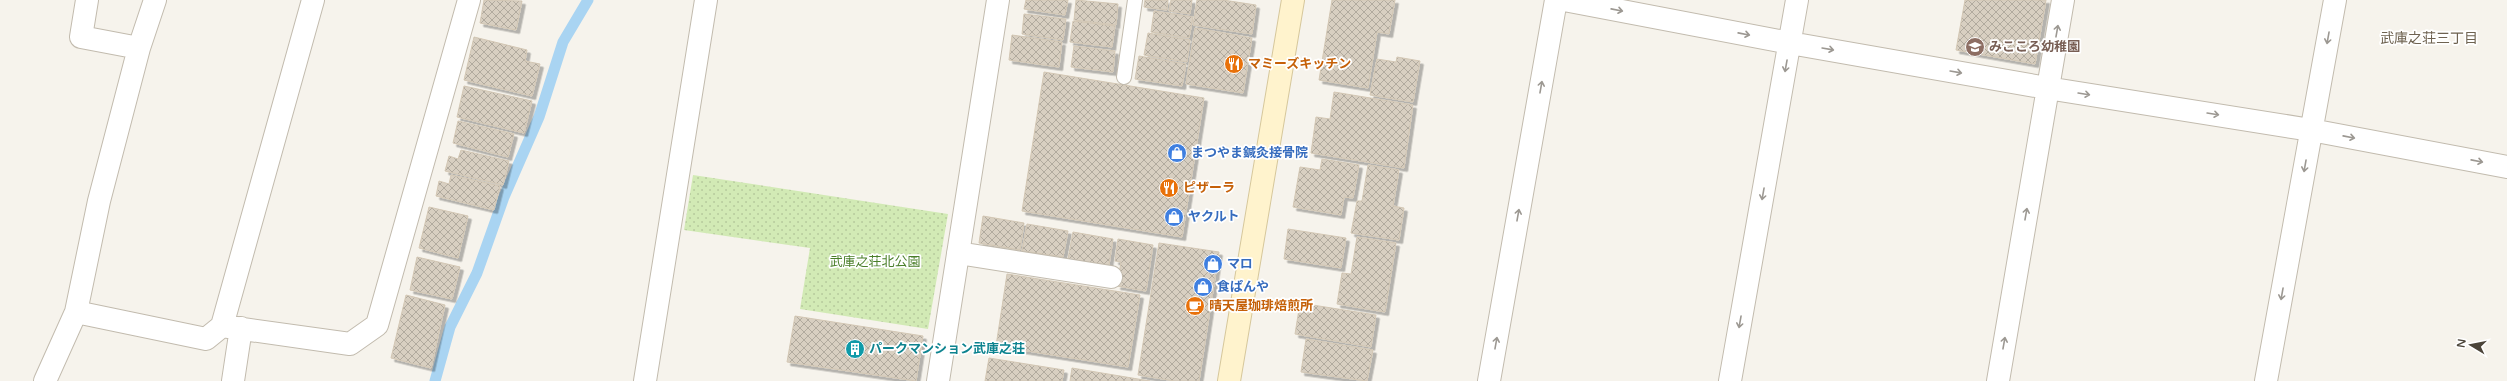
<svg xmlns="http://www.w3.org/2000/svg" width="2507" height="381" font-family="'Varela Round','Noto Sans JP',sans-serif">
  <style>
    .park { fill: url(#park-dots) }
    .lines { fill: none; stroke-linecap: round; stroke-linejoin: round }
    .stream { stroke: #a9d4f2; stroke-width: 11 }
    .building { fill: url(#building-cross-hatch); stroke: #d3c7b4; filter: url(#shadow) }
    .lane-casing { stroke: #c2bbae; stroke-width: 16 }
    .street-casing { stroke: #c2bbae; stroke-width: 24 }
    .secondary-casing { stroke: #d6c79b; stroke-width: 24 }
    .lane { stroke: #fff; stroke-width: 14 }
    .street { stroke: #fff; stroke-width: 22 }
    .secondary { stroke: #fff3cd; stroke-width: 22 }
    .oneway { stroke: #9c9892 }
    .labels { text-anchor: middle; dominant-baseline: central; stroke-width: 3.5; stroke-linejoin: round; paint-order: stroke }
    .education-label { font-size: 13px; font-weight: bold; fill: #785e54; stroke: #fff; text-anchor: start }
    .food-label { font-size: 13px; font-weight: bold; fill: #c56008; stroke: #fff; text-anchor: start }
    .shop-label { font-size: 13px; font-weight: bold; fill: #366cbe; stroke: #fff; text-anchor: start }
    .park-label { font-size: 13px; fill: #4a7f2a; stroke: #fff }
    .culture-label { font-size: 13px; font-weight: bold; fill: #0d838f; stroke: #fff; text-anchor: start }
    .neighbourhood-label { font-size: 14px; fill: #6e6250; stroke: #fff }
  </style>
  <defs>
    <pattern id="park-dots" width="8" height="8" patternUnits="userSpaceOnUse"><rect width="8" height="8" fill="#d2eab5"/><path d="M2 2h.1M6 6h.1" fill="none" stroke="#b6ca9c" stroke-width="1.8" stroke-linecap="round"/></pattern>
    <pattern id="building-cross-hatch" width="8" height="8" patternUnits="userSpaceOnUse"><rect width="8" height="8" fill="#d8cfc1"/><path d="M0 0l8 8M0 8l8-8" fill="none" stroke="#b1aa9e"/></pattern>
    <filter id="shadow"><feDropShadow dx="3.5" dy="3.5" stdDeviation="0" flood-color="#0004"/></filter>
  </defs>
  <rect width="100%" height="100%" fill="#f6f3ec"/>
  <path class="park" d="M693,175L948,214L928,329L800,309L810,248L684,230Z"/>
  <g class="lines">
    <path class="stream" d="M435,381L450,327L477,273L504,197L539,117L563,42L588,0"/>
  </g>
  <path class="building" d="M484,0L522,1L516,30L480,23Z
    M1026,0H1068L1065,15L1024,9Z
    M1076,0L1118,4L1116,25L1074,20Z
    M1145,0H1168L1167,10L1144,7Z
    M1171,0H1192L1190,14L1169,11Z
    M1197,0H1223L1256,5L1252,34L1193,25Z
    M1332,0H1395L1389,34L1377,32L1368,88L1319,80Z
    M1965,0H2046L2035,64L1956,50Z
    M1154,11L1193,17L1189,38L1151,32Z
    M1024,14L1066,19L1063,40L1022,34Z
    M1073,21L1115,26L1112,47L1070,42Z
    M1195,28L1252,38L1243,93L1186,84Z
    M1148,33L1190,40L1187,62L1144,55Z
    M1012,35L1062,42L1059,67L1009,60Z
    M474,37L527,50L525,61L540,64L532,96L464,80Z
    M1074,46L1115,51L1113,72L1071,67Z
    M1139,56L1186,64L1182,86L1135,79Z
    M1397,57L1420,61L1413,102L1370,95L1377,59L1396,62Z
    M1044,72L1204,98L1182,237L1022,211Z
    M464,86L532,101L524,133L457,117Z
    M1334,92L1413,105L1404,168L1311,153L1316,117L1330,119Z
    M458,121L514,134L508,157L453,143Z
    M461,150L509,161L503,185L445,171L449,156L458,159Z
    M1322,159L1359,165L1353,198L1344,197L1341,215L1293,207L1300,167L1320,170Z
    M1368,165L1399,170L1393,206L1404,208L1399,240L1351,233L1357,201H1362Z
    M451,175L500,186L494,210L436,196L439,181L449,184Z
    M429,207L468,216L458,258L419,248Z
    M983,216L1024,223L1020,250L979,243Z
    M1027,224L1068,231L1063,257L1022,251Z
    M1288,229L1346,238L1341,268L1284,259Z
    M1073,232L1113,239L1109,265L1068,259Z
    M1357,237L1396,243L1385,312L1337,304L1342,273L1351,274Z
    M1118,239L1153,245L1146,291L1117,286L1121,262L1115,261Z
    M1159,243L1219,252L1199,381H1175L1138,375Z
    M417,257L460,267L452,299L410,290Z
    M1007,274L1140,295L1128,367L996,346Z
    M406,295L445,305L431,368L391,358Z
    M1300,303L1376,315L1371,347L1295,334Z
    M795,316L923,336L916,381L787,362Z
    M1306,339L1373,350L1367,381L1301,372Z
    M989,358L1064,370L1062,381H985Z
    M1072,368L1150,381H1070Z"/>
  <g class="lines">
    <defs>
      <path id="lane" d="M1124,77L1135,0"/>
      <path id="street" d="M87,0L81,37L139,48
        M313,0L222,326L350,344L377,325L469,0
        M1564,0L1790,43L2047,88L2311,130L2507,167
        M958,253L1111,277
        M76,312L206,339L222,326
        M45,381L76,312L99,201L139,48L155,0
        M233,381L241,328
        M645,381L706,0
        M938,381L998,0
        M1489,381L1556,0
        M1730,381L1797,0
        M1998,381L2063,0
        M2266,381L2335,0"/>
      <path id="secondary" d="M1229,381L1293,0"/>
    </defs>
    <use href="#lane" class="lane-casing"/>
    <use href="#street" class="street-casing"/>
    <use href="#secondary" class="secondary-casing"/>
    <use href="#lane" class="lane"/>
    <use href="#street" class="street"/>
    <use href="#secondary" class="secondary"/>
  </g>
  <defs><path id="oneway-shaft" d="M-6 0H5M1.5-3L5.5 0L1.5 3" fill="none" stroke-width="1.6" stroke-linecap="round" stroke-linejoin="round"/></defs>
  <g class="oneway">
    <use href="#oneway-shaft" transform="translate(1617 10) rotate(11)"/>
    <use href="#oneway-shaft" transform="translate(2057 31) rotate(-80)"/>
    <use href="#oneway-shaft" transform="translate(1744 34) rotate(11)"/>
    <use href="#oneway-shaft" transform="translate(2328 38) rotate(100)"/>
    <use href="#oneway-shaft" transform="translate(1828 49) rotate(10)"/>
    <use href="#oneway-shaft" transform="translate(1786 66) rotate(100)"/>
    <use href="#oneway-shaft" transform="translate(1956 72) rotate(10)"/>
    <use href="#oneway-shaft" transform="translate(1541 87) rotate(-80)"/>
    <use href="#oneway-shaft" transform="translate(2084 94) rotate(9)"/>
    <use href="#oneway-shaft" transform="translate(2213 114) rotate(9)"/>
    <use href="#oneway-shaft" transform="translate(2349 137) rotate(11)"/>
    <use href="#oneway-shaft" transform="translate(2477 161) rotate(11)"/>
    <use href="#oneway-shaft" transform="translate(2305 166) rotate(100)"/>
    <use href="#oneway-shaft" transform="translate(1763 194) rotate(100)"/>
    <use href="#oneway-shaft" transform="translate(2026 214) rotate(-80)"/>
    <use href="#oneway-shaft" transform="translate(1518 215) rotate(-80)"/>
    <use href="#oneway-shaft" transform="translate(2282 294) rotate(100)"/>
    <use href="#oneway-shaft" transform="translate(1740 322) rotate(100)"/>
    <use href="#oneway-shaft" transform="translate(1496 343) rotate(-80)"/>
    <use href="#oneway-shaft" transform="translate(2004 343) rotate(-80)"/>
  </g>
  <defs>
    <symbol id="school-disc" viewBox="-11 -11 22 22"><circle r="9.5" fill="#8d6e63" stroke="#fff"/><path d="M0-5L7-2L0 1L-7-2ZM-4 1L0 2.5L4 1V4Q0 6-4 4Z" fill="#fff"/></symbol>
    <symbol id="restaurant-disc" viewBox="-11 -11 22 22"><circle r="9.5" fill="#e8710a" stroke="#fff"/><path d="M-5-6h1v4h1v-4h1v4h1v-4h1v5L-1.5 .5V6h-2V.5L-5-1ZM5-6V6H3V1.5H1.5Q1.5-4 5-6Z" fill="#fff"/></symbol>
    <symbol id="shop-disc" viewBox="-11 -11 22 22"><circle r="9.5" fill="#3f7fe0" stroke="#fff"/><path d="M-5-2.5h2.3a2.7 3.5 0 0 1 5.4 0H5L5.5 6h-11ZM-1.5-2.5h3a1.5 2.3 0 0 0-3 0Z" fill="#fff"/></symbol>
    <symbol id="cafe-disc" viewBox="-11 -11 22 22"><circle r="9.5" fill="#e8710a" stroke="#fff"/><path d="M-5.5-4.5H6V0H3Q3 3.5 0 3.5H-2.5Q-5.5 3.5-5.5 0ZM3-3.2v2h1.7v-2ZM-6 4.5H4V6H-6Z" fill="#fff"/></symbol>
    <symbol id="building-disc" viewBox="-11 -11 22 22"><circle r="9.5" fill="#0f9aa8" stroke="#fff"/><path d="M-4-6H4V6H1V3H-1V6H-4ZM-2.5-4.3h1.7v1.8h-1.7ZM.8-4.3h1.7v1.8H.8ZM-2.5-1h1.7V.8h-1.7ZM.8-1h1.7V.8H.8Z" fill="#fff"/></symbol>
  </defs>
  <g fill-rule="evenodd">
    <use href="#school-disc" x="1964" y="36" width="22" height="22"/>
    <use href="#restaurant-disc" x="1223" y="53" width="22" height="22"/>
    <use href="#shop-disc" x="1166" y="142" width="22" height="22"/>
    <use href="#restaurant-disc" x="1158" y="177" width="22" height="22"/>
    <use href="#shop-disc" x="1163" y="206" width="22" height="22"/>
    <use href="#shop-disc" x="1202" y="253" width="22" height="22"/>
    <use href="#shop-disc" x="1192" y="276" width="22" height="22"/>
    <use href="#cafe-disc" x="1184" y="295" width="22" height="22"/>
    <use href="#building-disc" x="844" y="338" width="22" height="22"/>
  </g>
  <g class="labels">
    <g class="education-label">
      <text x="1989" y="47">みこころ幼稚園</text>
    </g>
    <g class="food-label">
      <text x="1248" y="64">マミーズキッチン</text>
      <text x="1183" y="188">ピザーラ</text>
      <text x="1209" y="306">晴天屋珈琲焙煎所</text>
    </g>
    <g class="shop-label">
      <text x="1191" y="153">まつやま鍼灸接骨院</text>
      <text x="1188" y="217">ヤクルト</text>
      <text x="1227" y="264">マロ</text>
      <text x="1217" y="287">食ぱんや</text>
    </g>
    <g class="park-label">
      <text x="875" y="262">武庫之荘北公園</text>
    </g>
    <g class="culture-label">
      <text x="869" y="349">パークマンション武庫之荘</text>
    </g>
    <g class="neighbourhood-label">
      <text x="2429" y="38">武庫之荘三丁目</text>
    </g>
  </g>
  <g transform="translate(2471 345) rotate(280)" stroke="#ffffff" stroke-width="3" paint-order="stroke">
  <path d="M0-3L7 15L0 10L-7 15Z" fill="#4b4439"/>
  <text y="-6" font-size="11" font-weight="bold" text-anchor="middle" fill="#4b4439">N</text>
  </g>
</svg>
